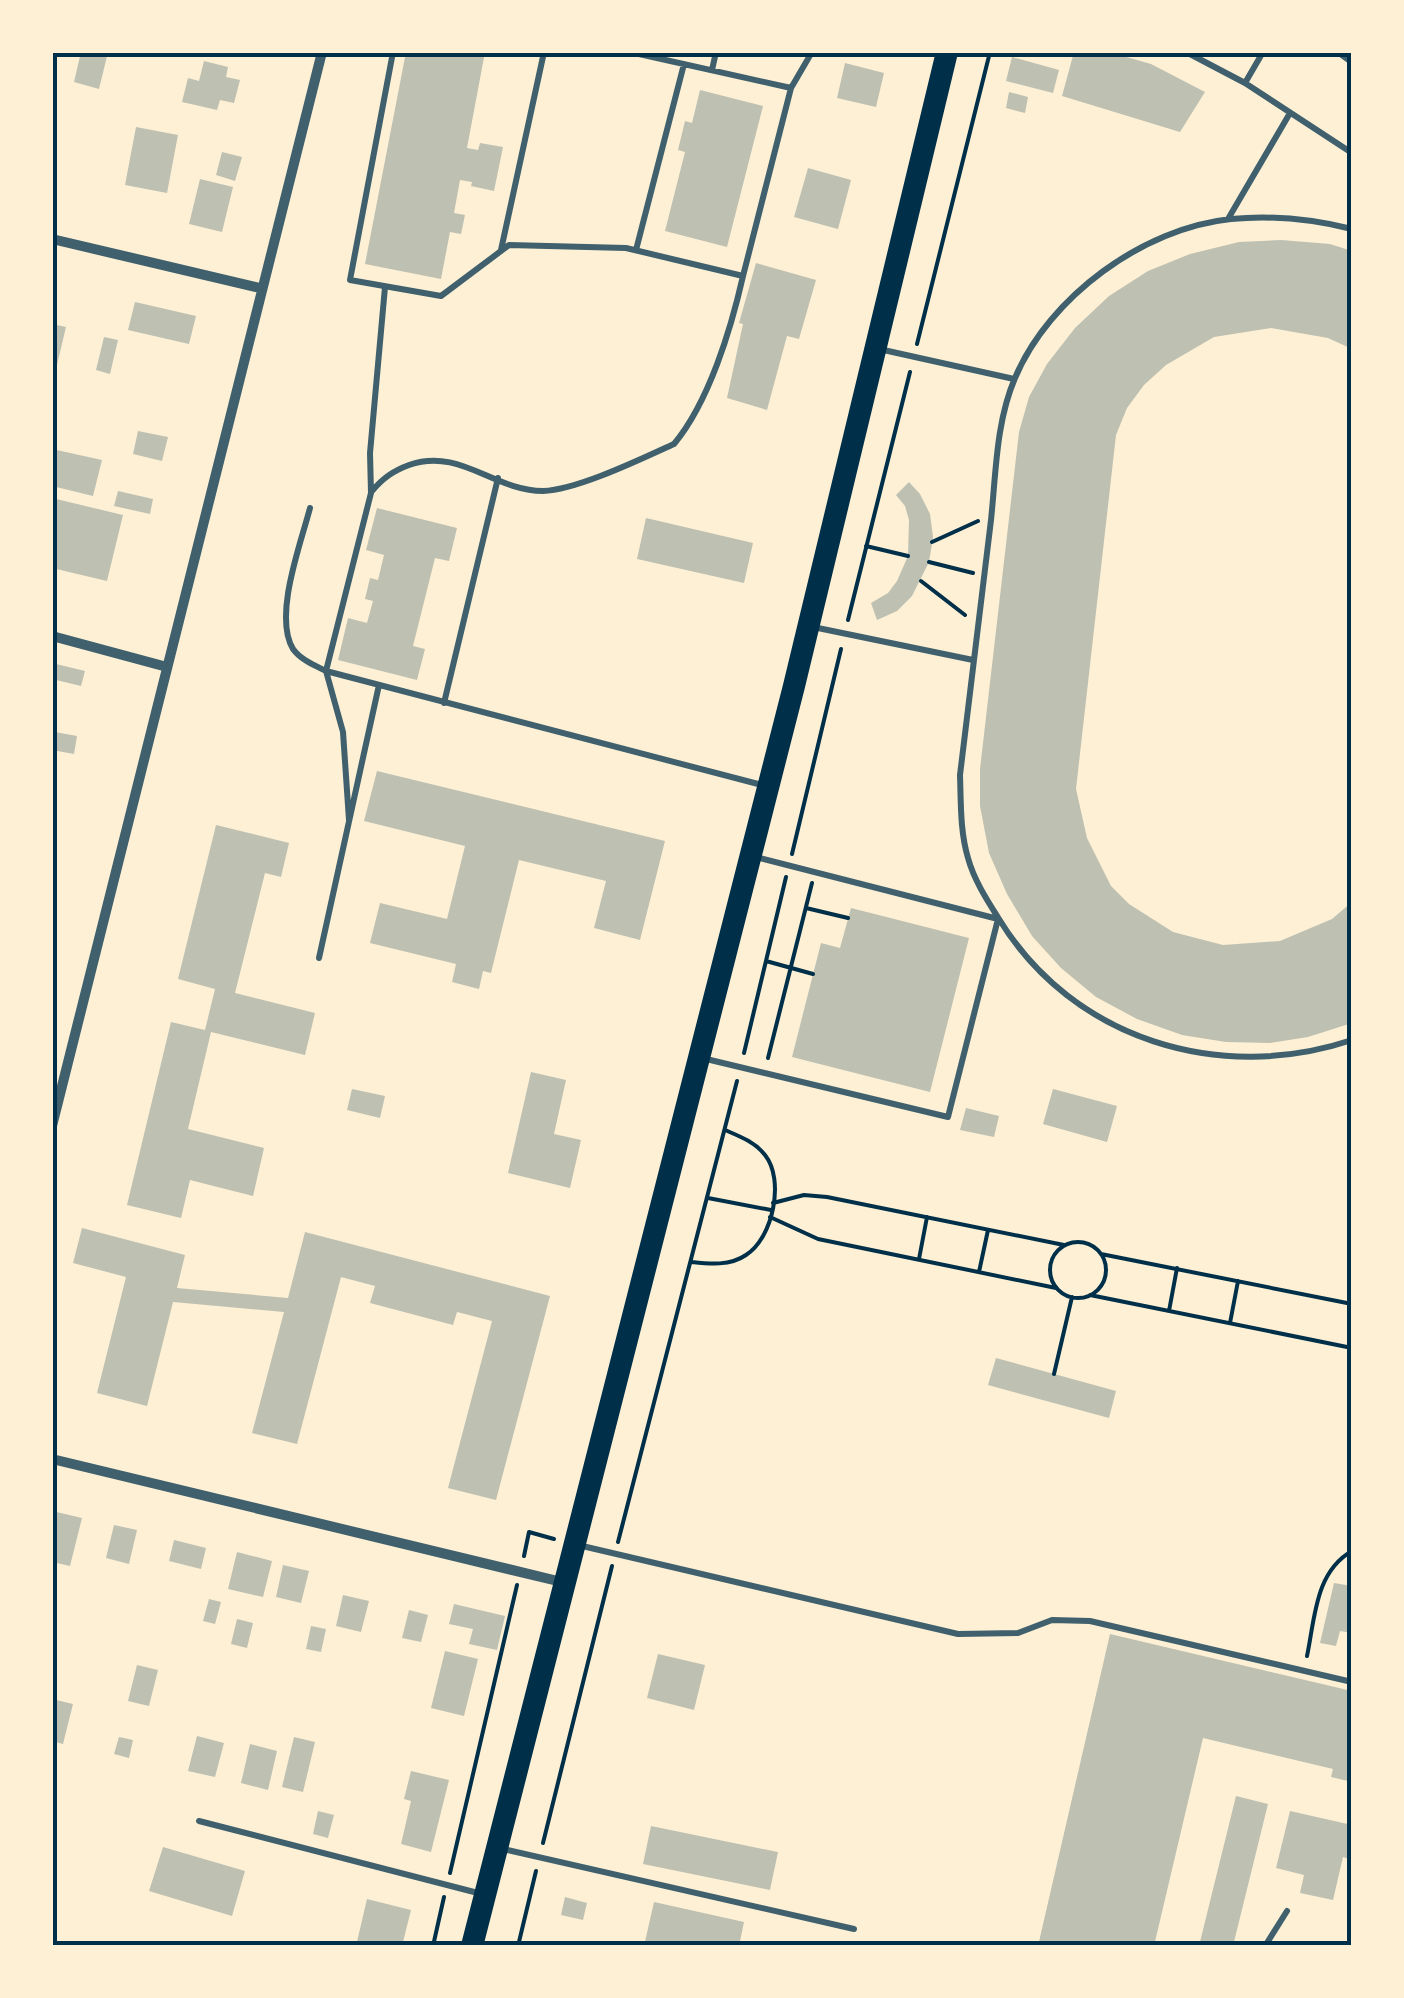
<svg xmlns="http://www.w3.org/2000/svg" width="1404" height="1998" font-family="'DejaVu Sans',sans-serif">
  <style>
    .building { fill: #bec0b2 }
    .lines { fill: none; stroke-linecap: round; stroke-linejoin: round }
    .path { stroke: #003049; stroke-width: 4 }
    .service { stroke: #3f606c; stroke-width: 6 }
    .minor { stroke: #3f606c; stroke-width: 10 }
    .primary { stroke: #003049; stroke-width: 22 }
    .neatline { fill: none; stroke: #003049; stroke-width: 4 }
  </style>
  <rect width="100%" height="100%" fill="#fdf0d5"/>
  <path class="building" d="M81,52H108L99,89L74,82Z
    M406,52H485L467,148L478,150L480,143L503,147L494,191L471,186L472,182L460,180L454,213L465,215L461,234L450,232L441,279L365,264Z
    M1074,52H1109L1151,64L1205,92L1180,132L1062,96Z
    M1012,57L1059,70L1053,93L1006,81Z
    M204,61L228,67L226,77L240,80L234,103L220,100L217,110L182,102L188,78L199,81Z
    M845,63L884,73L876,107L837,98Z
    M700,90L763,106L727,247L665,231L685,152L678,150L685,121L692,123Z
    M1009,92L1028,97L1025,113L1006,108Z
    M136,127L178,135L167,193L125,185Z
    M222,152L242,157L235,181L216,175Z
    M808,168L851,180L838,229L794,217Z
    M200,179L233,187L222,232L189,224Z
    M1281,240L1330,244L1352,251V349L1328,338L1271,328L1214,337L1166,365L1144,385L1127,408L1116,435L1076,789L1087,838L1111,886L1129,904L1173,932L1223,945L1280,941L1332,919L1352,902V1023L1308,1037L1270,1043L1226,1042L1182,1035L1137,1019L1096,997L1061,968L1032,936L1007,894L989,853L980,806V769L1019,432L1029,397L1047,364L1075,328L1109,296L1148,271L1190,254L1239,242Z
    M756,263L816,280L799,339L787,336L767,410L727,398L743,324L739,323Z
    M135,302L196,316L189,344L128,330Z
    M52,324L66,327L56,369L52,368Z
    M104,337L118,340L110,374L96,370Z
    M138,431L168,437L162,461L133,454Z
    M52,449L102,460L93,496L52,486Z
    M909,482L920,494L930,514L933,537L929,562L912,596L897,611L877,620L871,603L888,593L897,581L908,556L909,520L905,506L896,495Z
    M118,491L153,499L150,514L114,506Z
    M52,498L123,515L107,581L52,568Z
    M377,508L457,528L449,561L435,558L413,646L425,649L417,680L338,660L348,618L367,623L373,601L365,599L370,578L378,580L384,555L366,550Z
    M646,518L753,543L744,583L637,559Z
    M52,663L85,671L81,686L52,679Z
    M55,732L77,736L74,754L52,750Z
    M377,771L665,841L640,940L594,928L606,881L519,860L491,973L483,971L479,989L452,982L456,964L370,943L380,903L447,919L465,846L364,821Z
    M216,825L289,843L281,877L265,873L235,993L315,1013L305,1055L211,1032L188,1129L264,1148L253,1196L190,1180L181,1218L127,1205L171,1022L205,1030L215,989L178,979Z
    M851,908L969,938L930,1092L792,1057L821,943L840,948Z
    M531,1072L566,1080L554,1134L581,1140L570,1188L508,1173Z
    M352,1089L385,1096L380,1118L347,1110Z
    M1053,1089L1117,1106L1107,1142L1043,1124Z
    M966,1108L999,1116L994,1137L960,1130Z
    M82,1228L185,1255L177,1288L288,1298L305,1232L550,1296L496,1500L448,1488L492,1321L457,1312L453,1325L370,1303L375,1286L341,1277L297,1444L252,1433L284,1312L173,1302L147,1406L97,1393L126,1277L73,1263Z
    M996,1358L1116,1391L1109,1418L988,1385Z
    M52,1511L82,1518L70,1566L52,1562Z
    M114,1525L137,1530L129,1564L106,1558Z
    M174,1540L206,1548L201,1569L169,1561Z
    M237,1552L272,1561L263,1597L228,1589Z
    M283,1565L309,1571L301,1603L276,1597Z
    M1334,1583L1352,1586V1633L1340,1631L1336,1646L1320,1643Z
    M343,1595L369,1601L361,1632L336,1626Z
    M209,1599L221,1602L215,1624L203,1621Z
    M454,1604L505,1616L497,1650L469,1644L473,1629L449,1624Z
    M409,1610L428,1615L421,1642L402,1638Z
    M237,1619L253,1623L247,1648L231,1644Z
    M311,1626L326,1629L321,1652L306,1649Z
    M1110,1634L1352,1691V1782L1331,1777L1333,1769L1203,1738L1154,1946H1038Z
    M445,1651L478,1659L464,1716L431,1708Z
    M658,1654L705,1665L694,1710L647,1698Z
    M137,1665L158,1670L149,1706L128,1701Z
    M52,1699L73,1704L63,1744L52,1741Z
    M197,1736L224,1743L215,1777L188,1771Z
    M119,1737L133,1740L129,1758L114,1754Z
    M294,1737L315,1742L303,1792L282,1787Z
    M250,1744L277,1751L268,1790L241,1783Z
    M411,1771L449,1780L431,1852L401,1844L411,1801L404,1799Z
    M1236,1796L1268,1804L1233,1946H1199Z
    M318,1811L334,1815L328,1838L313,1834Z
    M1290,1811L1352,1825V1860L1343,1857L1333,1900L1300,1893L1304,1875L1276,1868Z
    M651,1826L778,1852L770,1890L643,1864Z
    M163,1847L245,1871L232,1916L149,1891Z
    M565,1897L587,1903L583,1920L561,1915Z
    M367,1899L411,1910L402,1946H356Z
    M654,1902L744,1922L739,1946H644Z"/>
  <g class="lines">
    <path class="path" d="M917,344L990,52
      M932,542L978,521
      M866,546L908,556
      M929,562L973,573
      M921,581L965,615
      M848,620L910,372
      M792,854L841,649
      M806,908L848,918
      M766,961L813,974
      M744,1053L786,877
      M768,1058L812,883
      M708,1198L771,1210
      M773,1203L804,1195L827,1197L1064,1245
      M770,1217L818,1239L1056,1288
      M1050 1270a28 28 0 1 1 56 0a28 28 0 1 1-56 0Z
      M1101,1254L1352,1304
      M919,1259L927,1217
      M692,1262C710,1264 730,1266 746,1255C773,1238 785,1180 765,1155C755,1142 739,1136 725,1130
      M979,1272L988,1230
      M1090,1295L1352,1348
      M1169,1311L1177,1268
      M1230,1323L1238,1281
      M1054,1374L1072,1297
      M618,1542L737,1081
      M524,1556L529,1532L554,1539
      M1307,1656C1315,1618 1315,1572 1352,1551
      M543,1843L612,1566
      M450,1873L517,1585
      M433,1946L444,1897
      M518,1946L536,1871"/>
    <path class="service" d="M393,52L350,280L441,296L509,245L626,248L743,276L791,88L812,52
      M630,52L791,88
      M1186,52L1245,83L1352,153
      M712,70L716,52
      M1245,83L1263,52
      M1228,219L1290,113
      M1352,229C1312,219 1272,215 1231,219C1143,228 1049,297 1015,378C996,422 996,473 991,520C980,605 970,690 960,775C961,803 960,831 968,858C974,880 987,900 999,919C1073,1040 1220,1084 1352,1040
      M501,250L544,52
      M636,250L684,64
      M385,287L370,453L371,493L326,671L762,785
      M879,349L1014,379
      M372,491C383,478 393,471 409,465C460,447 494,491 543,491C577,490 641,459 674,444C709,402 731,329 743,276
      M310,508C301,543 273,616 293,649C301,660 314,665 326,671L343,732L349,820
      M813,627L973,660
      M444,703L498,478
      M319,958L379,685
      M702,1058L948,1117L998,919L756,857
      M578,1545L958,1634L1018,1633L1052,1620L1090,1621L1352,1682
      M199,1821L478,1893
      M503,1849L854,1929
      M1265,1946L1287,1911"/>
    <path class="minor" d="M1341,52L1352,60
      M52,239L260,288
      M52,636L167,667
      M52,1126L322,52
      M52,1459L566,1583"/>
    <path class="primary" d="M472,1946L794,686L947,52"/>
  </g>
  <rect width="1404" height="1998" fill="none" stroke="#fdf0d5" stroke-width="110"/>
  <rect x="55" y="55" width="1294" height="1888" class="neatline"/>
</svg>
